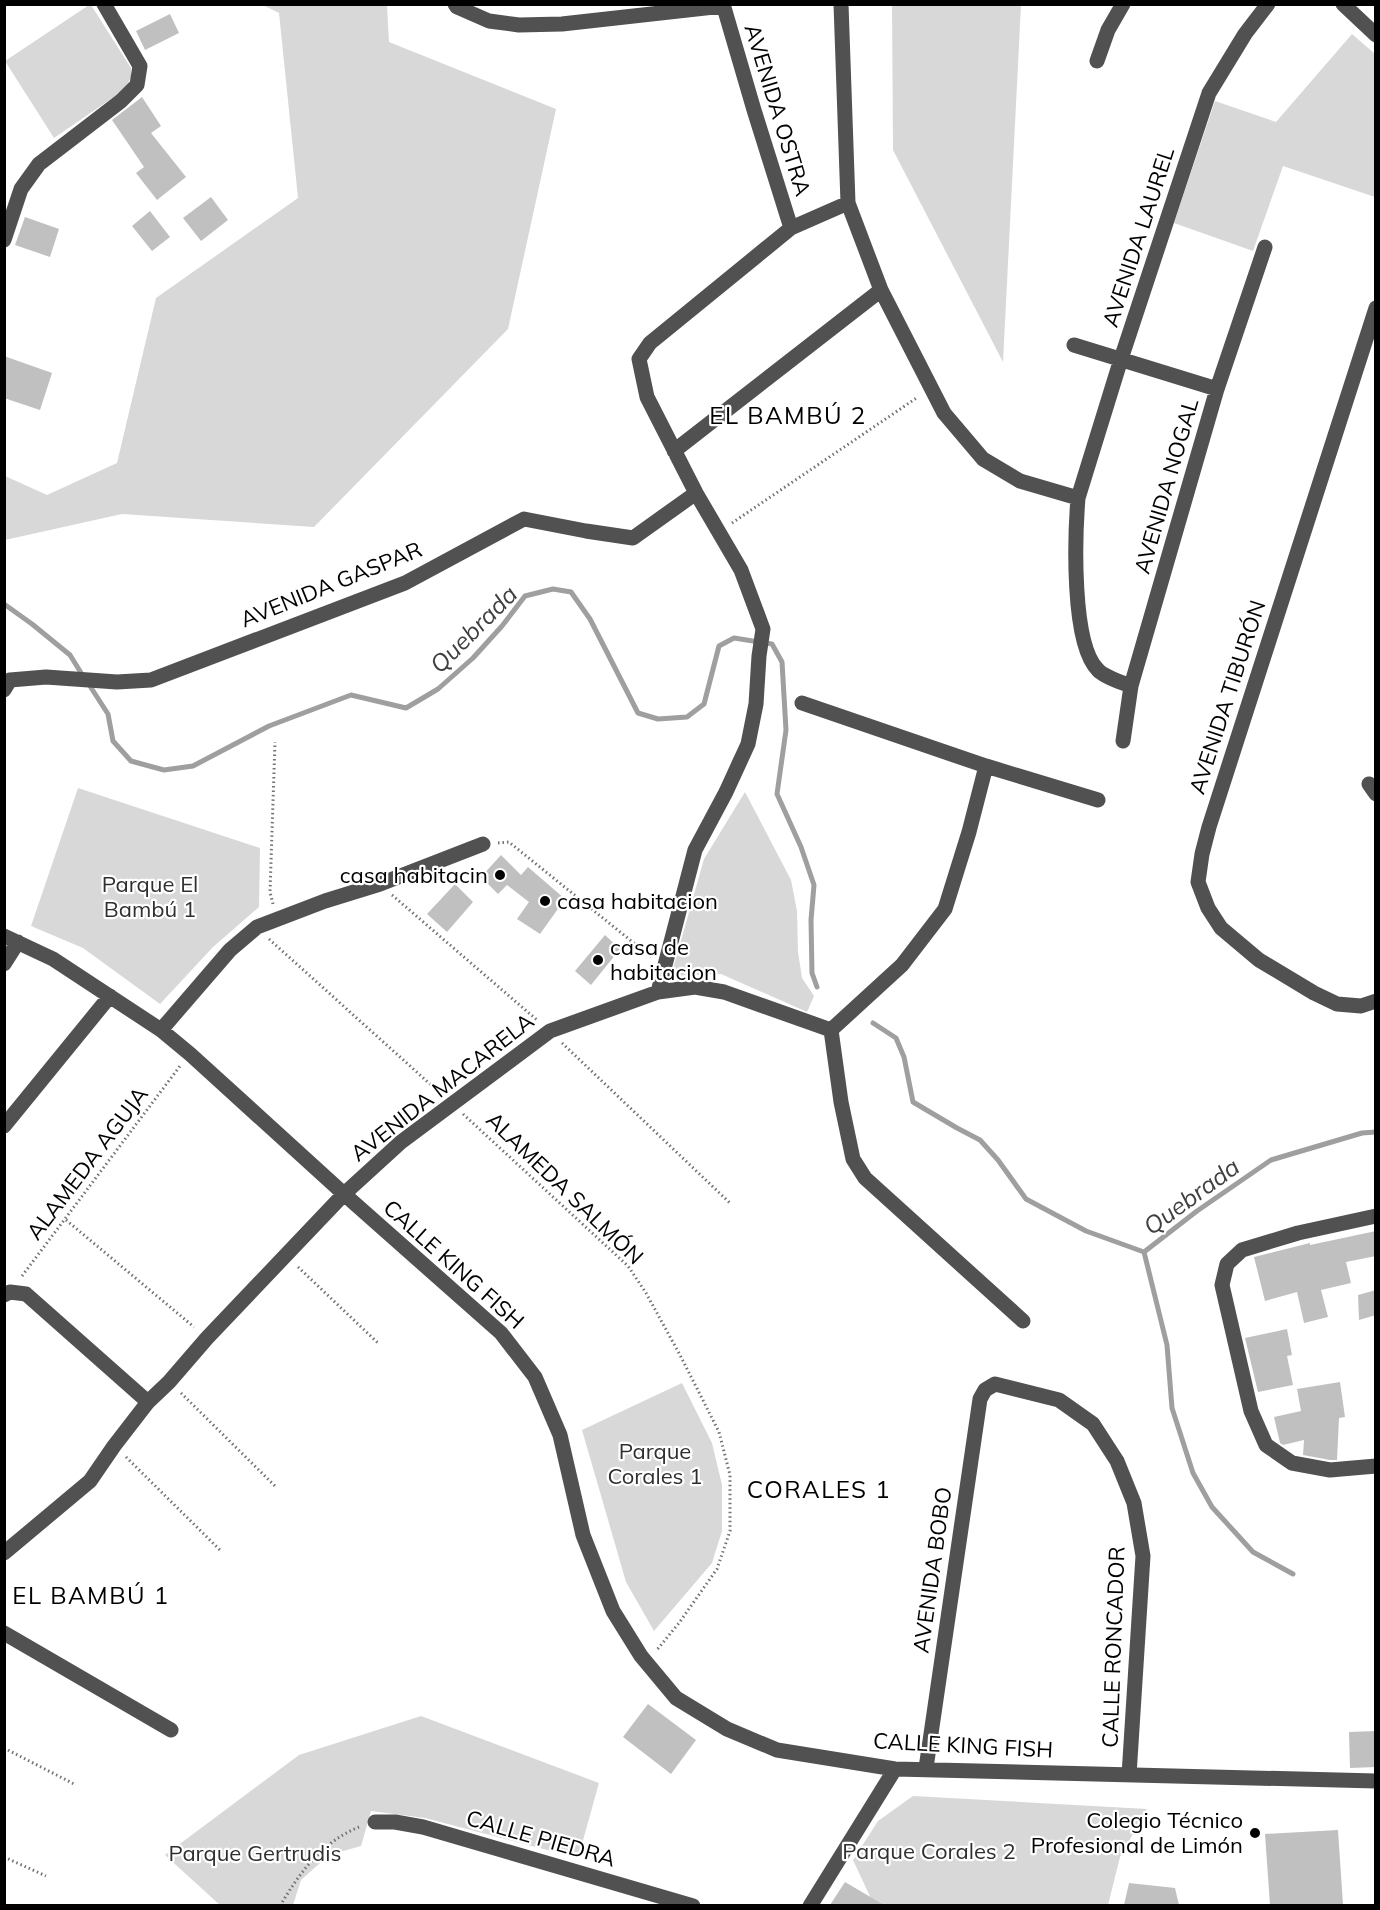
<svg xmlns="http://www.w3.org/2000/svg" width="1380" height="1910" font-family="Mulish,sans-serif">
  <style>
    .green { fill: #d8d8d8 }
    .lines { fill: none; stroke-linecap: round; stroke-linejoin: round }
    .stream { stroke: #9f9f9f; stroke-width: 5 }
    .building { fill: #c0c0c0 }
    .path { stroke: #737373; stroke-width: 3; stroke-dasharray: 1.5 3; stroke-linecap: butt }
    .minor { stroke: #515151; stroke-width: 15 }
    .poi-dot { fill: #000; stroke: #fff; stroke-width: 2 }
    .labels { text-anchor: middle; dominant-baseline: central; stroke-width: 4.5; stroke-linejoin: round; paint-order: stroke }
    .street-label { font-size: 22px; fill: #000; stroke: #fff }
    .poi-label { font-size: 22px; fill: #000; stroke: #fff; text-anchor: end }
    .park-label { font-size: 22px; fill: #2f2f2f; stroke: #fff }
    .neighbourhood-label { font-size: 24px; letter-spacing: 1.5px; fill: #000; stroke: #fff }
    .water-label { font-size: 24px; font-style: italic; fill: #404040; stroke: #fff }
  </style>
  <rect width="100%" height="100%" fill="#fff"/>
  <path class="green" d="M89,5H91L131,68V78L124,90L54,138L5,61Z
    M263,5H387L389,42L556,109L508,329L314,527L122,514L5,540V476L47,495L117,463L156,298L298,198L279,13Z
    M892,5H1021L1003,362L893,150Z
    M1352,34L1375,54V197L1283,166L1253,251L1174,223L1215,101L1276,122Z
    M78,788L260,848L259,907L213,947L160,1004L83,948L31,926Z
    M745,792L791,880L797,911L798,952L802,978L814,996L807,1012L721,974L671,976L704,859Z
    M682,1383L712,1443L722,1485V1531L712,1563L654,1631L626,1582L582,1430Z
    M421,1716L599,1783L578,1858L425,1818L371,1811L361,1846L329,1855L301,1880L293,1905L221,1906L165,1855L299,1755Z
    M913,1796L1147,1809L1120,1857L1108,1905H874L853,1860L878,1821Z"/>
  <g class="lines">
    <path class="stream" d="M4,604L32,624L70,655L83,676
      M88,683L108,714L113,741L131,761L164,770L193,766L269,726L351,695L406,708L438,689L473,658L502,626L525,596L553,589L571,592L590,619L638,713L658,719L687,717L704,704L719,646L734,638L772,644L782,662L786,730L777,794L801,847L814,885L811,920L812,973L817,987
      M873,1023L896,1038L904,1057L913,1102L957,1128L980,1140L998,1160L1026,1199L1086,1231L1144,1252
      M1144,1252L1167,1345L1172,1408L1193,1473L1212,1507L1253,1552L1293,1574
      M1144,1252L1197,1211L1271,1160L1362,1133L1376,1132"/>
  </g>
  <path class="building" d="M170,14L179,33L145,50L136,31Z
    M142,97L161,126L151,133L186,177L157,200L136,173L144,167L112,120Z
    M211,197L228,220L201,241L183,218Z
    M150,211L170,237L152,251L132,226Z
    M25,217L59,229L50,257L15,245Z
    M4,356L52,373L40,410L4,398Z
    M501,855L521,875L528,867L565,899L540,934L517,919L529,902L507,885L498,894L481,877Z
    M455,884L473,902L447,932L427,914Z
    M605,935L620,949L591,985L575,971Z
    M1376,1231V1256L1346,1262L1351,1283L1321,1290L1328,1317L1304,1323L1297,1292L1265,1301L1254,1257L1310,1243V1245Z
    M1376,1290V1315L1359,1320L1358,1295Z
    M1287,1329L1292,1355L1287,1356L1293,1385L1258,1392L1245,1338Z
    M1340,1382L1345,1417L1339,1418L1337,1460H1330L1303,1455L1304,1440L1283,1445L1280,1443L1274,1417L1301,1411L1297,1389Z
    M648,1704L696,1740L671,1774L623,1737Z
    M1376,1731V1767L1350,1768L1349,1732Z
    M1338,1830L1343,1905H1270L1265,1834Z
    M845,1882L884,1905H830Z
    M1129,1883L1175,1888L1179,1905H1124Z"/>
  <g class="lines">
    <path class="path" d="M732,523L918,397
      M498,843L509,842L651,957
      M392,895L537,1020
      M273,904L270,892L275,742
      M269,939L440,1093
      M562,1043L731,1204
      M463,1114L628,1266L646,1293L680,1355L719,1432L730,1475V1531L717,1569L679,1623L656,1651
      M66,1220L194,1327
      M298,1267L378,1343
      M22,1276L180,1066
      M181,1393L275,1486
      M126,1457L222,1552
      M4,1748L76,1785
      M4,1857L46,1876
      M280,1906C300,1872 322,1842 359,1827"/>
    <path class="minor" d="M455,4L457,7L489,21L519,25L562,24L723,6
      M723,4L754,110L791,228
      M841,4L848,203L881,290L944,413L983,459L1020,481L1078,498C1075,535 1071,644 1098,670C1104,677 1123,683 1131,686
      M1343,4L1376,35
      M1097,61L1108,30L1123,4
      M4,240L21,189L39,164L121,101L137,85L140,66L104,4
      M1376,308L1209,827L1202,854L1198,882L1208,908L1221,928L1259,960L1314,993L1337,1004L1361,1006L1376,1001
      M1074,345L1217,389
      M674,451L881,290
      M1078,498L1121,359L1209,93L1245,34L1268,4
      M4,690L10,680L46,677L117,682L151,680L405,583L524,519L586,531L633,538L696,493
      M802,703L986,766L1098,800
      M1123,741L1131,686L1217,389L1265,247
      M1369,784L1376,794
      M4,936L53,959L161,1030L190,1054L344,1194L501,1333L535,1377L560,1435L583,1535L613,1611L641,1656L676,1698L727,1729L777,1750L895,1769L1376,1781
      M4,964L18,942
      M658,992L695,850L726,792L748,744L756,704L759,656L763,629L741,570L696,493L647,397L639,359L650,343L791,228L848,203
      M161,1030L230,950L257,927L325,901L380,884L483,844
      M831,1030L902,965L945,909L969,832L986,766
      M4,1126L110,996
      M1376,1216L1298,1233L1242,1250L1227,1264L1222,1285L1251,1411L1266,1445L1292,1463L1330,1470L1376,1466
      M4,1295L10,1292L26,1294L148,1402
      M4,1553L90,1481L114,1446L148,1402L169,1382L207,1338L344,1194L401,1142L550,1031L658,992L695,987L724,992L831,1030L841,1102L853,1159L865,1178L1023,1321
      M4,1633L171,1730
      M926,1768L980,1399L985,1390L995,1384L1059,1400L1093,1424L1117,1461L1134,1503L1143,1556L1129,1775
      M375,1822H395L423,1827L693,1906
      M810,1906L895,1769"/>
  </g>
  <g class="poi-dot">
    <circle cx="500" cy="875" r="6"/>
    <circle cx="545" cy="901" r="6"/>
    <circle cx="598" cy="960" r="6"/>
    <circle cx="1255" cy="1833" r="6"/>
  </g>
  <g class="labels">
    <g class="street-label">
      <text transform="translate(778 110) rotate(73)">AVENIDA OSTRA</text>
      <text transform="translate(1138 237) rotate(-72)">AVENIDA LAUREL</text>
      <text transform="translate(1166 486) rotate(-74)">AVENIDA NOGAL</text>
      <text transform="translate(331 584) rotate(-22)">AVENIDA GASPAR</text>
      <text transform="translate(1227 697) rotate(-72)">AVENIDA TIBURÓN</text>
      <text transform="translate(442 1087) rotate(-38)">AVENIDA MACARELA</text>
      <text transform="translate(87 1163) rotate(-53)">ALAMEDA AGUJA</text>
      <text transform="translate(565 1188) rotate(44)">ALAMEDA SALMÓN</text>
      <text transform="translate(454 1264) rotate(42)">CALLE KING FISH</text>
      <text transform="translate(932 1570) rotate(-82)">AVENIDA BOBO</text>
      <text transform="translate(1113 1647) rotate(-88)">CALLE RONCADOR</text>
      <text transform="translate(963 1745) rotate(3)">CALLE KING FISH</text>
      <text transform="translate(541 1838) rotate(16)">CALLE PIEDRA</text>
    </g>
    <g class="poi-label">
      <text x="488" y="875">casa habitacin</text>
      <text x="557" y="901" text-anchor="start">casa habitacion</text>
      <text x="610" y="947" text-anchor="start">casa de<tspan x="610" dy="25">habitacion</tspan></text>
      <text x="1243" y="1820">Colegio Técnico<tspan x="1243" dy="25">Profesional de Limón</tspan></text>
    </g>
    <g class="park-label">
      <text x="150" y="884">Parque El<tspan x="150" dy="25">Bambú 1</tspan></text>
      <text x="655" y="1451">Parque<tspan x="655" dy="25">Corales 1</tspan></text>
      <text x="929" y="1851">Parque Corales 2</text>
      <text x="255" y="1853">Parque Gertrudis</text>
    </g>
    <g class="neighbourhood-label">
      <text x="788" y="415">EL BAMBÚ 2</text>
      <text x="819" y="1489">CORALES 1</text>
      <text x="91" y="1595">EL BAMBÚ 1</text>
    </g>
    <g class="water-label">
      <text transform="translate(473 629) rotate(-45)">Quebrada</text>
      <text transform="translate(1191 1196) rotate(-36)">Quebrada</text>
    </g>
  </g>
  <rect width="1380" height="1910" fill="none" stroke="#000000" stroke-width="12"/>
</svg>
